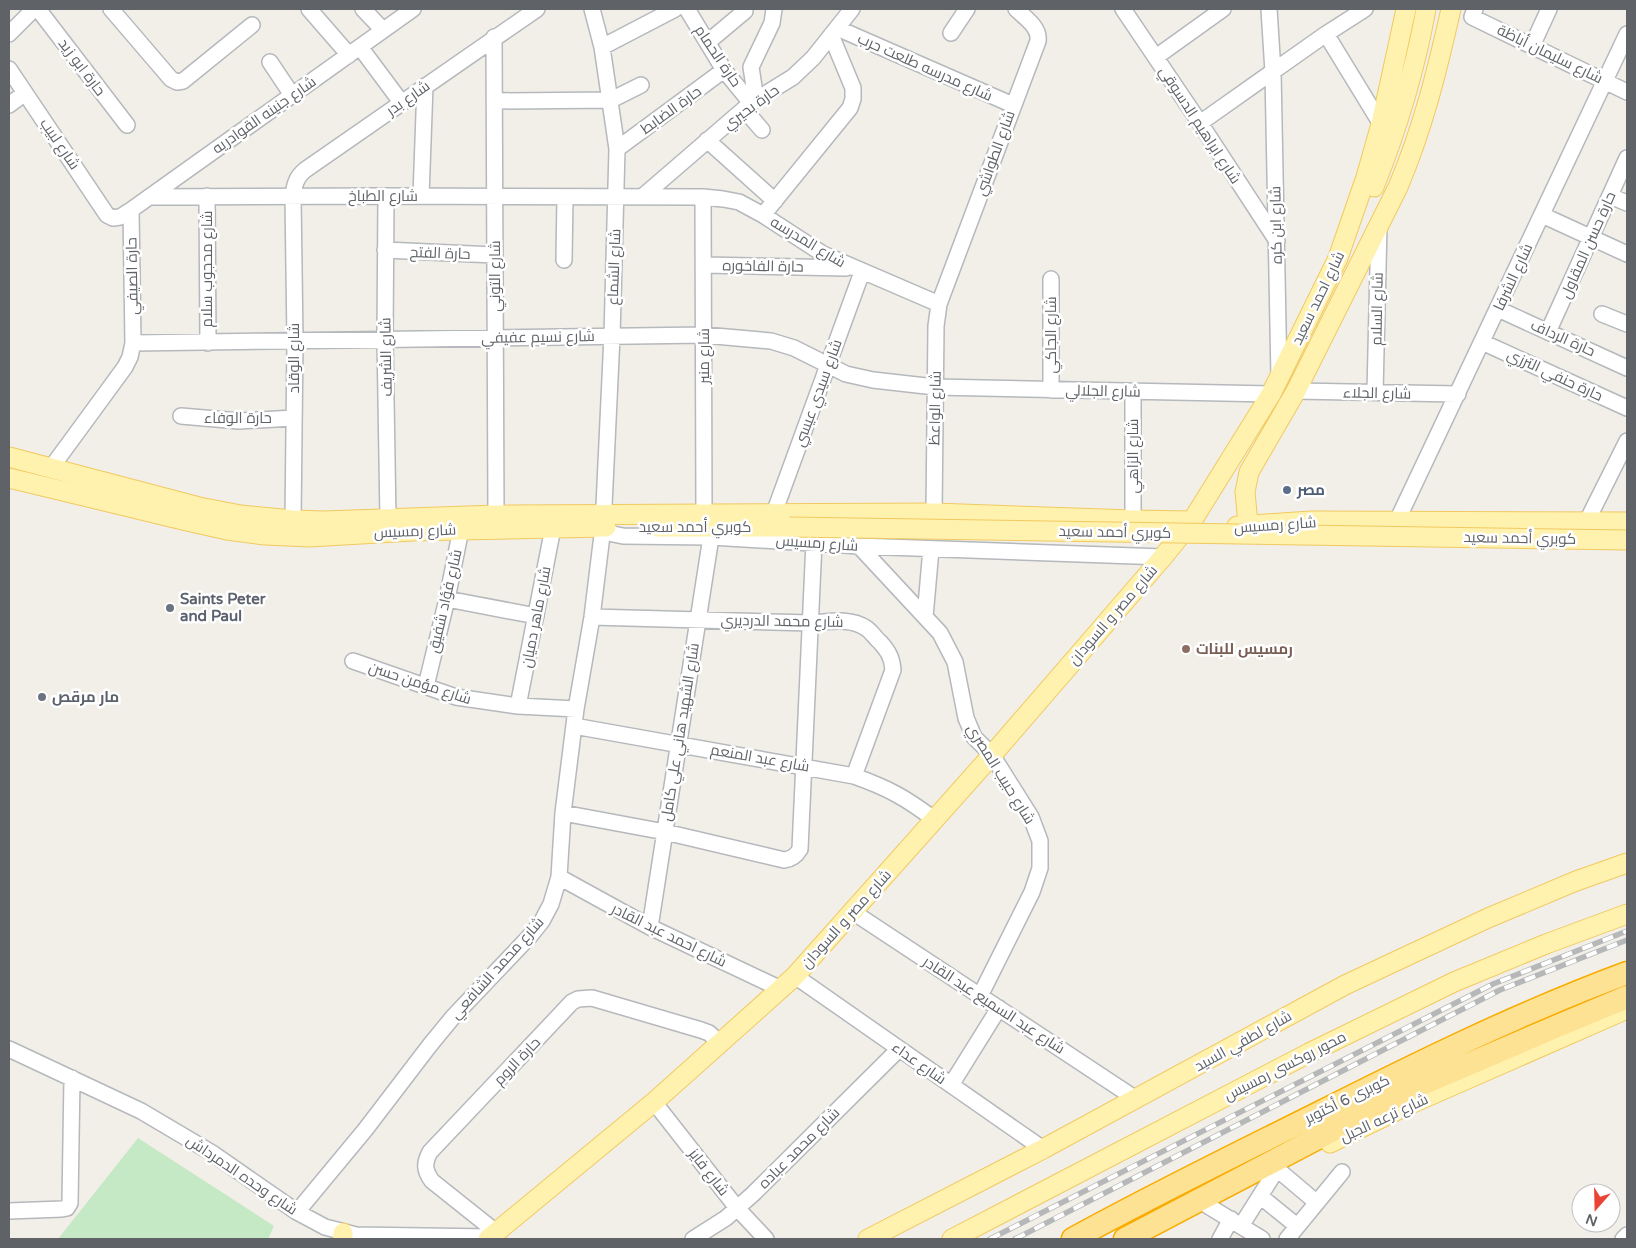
<svg xmlns="http://www.w3.org/2000/svg" width="1636" height="1248" font-family="'Varela Round',Cairo,sans-serif">
  <style>
    .green { fill: #c5e8c5 }
    .lines { fill: none; stroke-linecap: round; stroke-linejoin: round }
    .minor-casing { stroke: #b5b8bc; stroke-width: 18 }
    .major-casing { stroke: #f2c960; stroke-width: 21 }
    .highway-casing { stroke: #f9ab00; stroke-width: 25 }
    .minor { stroke: #fff; stroke-width: 15 }
    .major { stroke: #fff2af; stroke-width: 19 }
    .highway { stroke: #fde293; stroke-width: 22 }
    .rail-casing { stroke: #b6b7b8; stroke-width: 5.5 }
    .rail { stroke: #fff; stroke-width: 4; stroke-dasharray: 11; stroke-linecap: butt }
    .major-bridge-casing { stroke: #f2c960; stroke-width: 21; stroke-linecap: butt }
    .major-bridge { stroke: #fff2af; stroke-width: 19 }
    .service-dot { fill: #5c6f8a; stroke: #fff; stroke-width: 2 }
    .worship-dot { fill: #6b7280; stroke: #fff; stroke-width: 2 }
    .education-dot { fill: #8d6e63; stroke: #fff; stroke-width: 2 }
    .labels { text-anchor: middle; dominant-baseline: central; stroke-width: 5; stroke-linejoin: round; paint-order: stroke }
    .street-label { font-size: 15px; fill: #5f6368; stroke: #fff }
    .service-label { font-size: 15px; font-weight: bold; fill: #4e5e75; stroke: #fff; text-anchor: start }
    .worship-label { font-size: 15px; font-weight: bold; fill: #5b616d; stroke: #fff; text-anchor: start }
    .education-label { font-size: 15px; font-weight: bold; fill: #785e54; stroke: #fff; text-anchor: start }
  </style>
  <rect width="100%" height="100%" fill="#f1efe8"/>
  <path class="green" d="M138,1138L274,1226L268,1239H58Z"/>
  <g class="lines">
    <defs>
      <path id="minor" d="M38,9L127,125
        M111,9L171,79L177,82L183,81L252,25
        M309,9L349,55
        M363,9L383,30
        M687,9L724,70L751,103
        M1123,9L1200,123L1277,241
        M1269,9L1273,72L1279,377
        M1475,9L1472,17L1627,92
        M837,28L1013,105
        M951,33L967,9
        M9,34L34,9
        M1326,34L1381,124
        M494,37L496,515
        M708,42L745,11
        M1532,46L1549,9
        M360,47L401,102
        M602,47L675,9
        M1156,57L1223,9
        M270,62L292,95
        M9,69L107,215L113,218L120,217L131,210L413,9
        M756,100L751,67L772,23L774,9
        M495,101L611,100L641,85
        M9,105L25,93
        M744,109L762,130
        M1200,123L1326,34L1365,9
        M707,140L775,201
        M617,149L724,70
        M207,196L208,343
        M386,196L385,339L388,519
        M421,196L425,86
        M1610,196L1627,203
        M149,197L386,196L703,197L723,199L739,202L763,215L823,254L939,304
        M642,197L751,103L793,77L813,58L852,9
        M703,197L704,514
        M763,215L850,108L853,99V88L831,35
        M1542,215L1627,254
        M385,250L494,255
        M564,260L565,197
        M704,265L846,268
        M1051,279V390
        M1498,309L1627,368
        M1602,314L1627,324
        M1548,332L1627,158
        M1482,342L1627,408
        M133,343L704,335L771,341L794,348L846,374L873,380L935,387L1271,394
        M1296,391L1458,394
        M1133,392V520
        M1375,392L1379,226
        M181,416L239,421L294,418
        M51,468L125,367L130,357L133,343L131,210
        M774,513L862,272
        M934,513L936,326L939,304L1038,41C1040,27 1025,18 1016,9
        M293,520L295,341L293,197C294,186 296,177 305,170L537,9
        M1397,521L1627,34
        M1587,521L1627,441
        M603,527L613,534L623,536L711,537L859,546L1163,557
        M859,546L940,633L955,662L966,718L974,737L992,755L1031,817L1040,841V868L1032,892L980,996
        M447,599L536,616
        M592,617L811,623C828,622 850,617 866,628C871,631 875,638 880,642C888,651 892,657 893,670L854,776
        M925,617L931,549
        M353,661L456,697L518,706L576,709
        M426,686L447,599L463,519
        M518,706L553,528
        M574,726L854,776C888,788 906,798 935,820
        M563,813L665,832L784,860C792,859 796,856 800,849L814,542
        M559,877L650,927L781,989
        M853,912L1136,1099
        M650,927L711,537
        M795,976L1043,1149
        M9,1049L141,1111L212,1153L297,1212L325,1227L356,1235L491,1237
        M951,1085L999,1008
        M654,1102L737,1208L766,1239
        M1260,1196L1297,1226
        M1205,1204L1262,1239
        M9,1211L62,1209L67,1208L70,1203L72,1078
        M297,1212L365,1130L430,1045L453,1017L530,936L542,921L551,904L559,877L563,813L576,709L592,617L603,527L612,336L617,149L602,47L592,9
        M1241,1226L1277,1169L1316,1202
        M496,1232L432,1181C424,1170 424,1163 430,1152L572,1002L578,999L592,998L701,1030L709,1033L721,1044
        M693,1239L726,1218L753,1194L899,1049
        M1220,1239L1231,1219
        M1287,1239L1342,1172
        M1623,1239L1627,1235"/>
      <path id="major" d="M1374,187C1397,129 1415,71 1426,9
        M9,457L199,507L241,515L293,520L323,521L496,515L934,513L1133,520L1192,521
        M9,478L187,521L227,530L265,535L309,537L413,531L606,527
        M1248,524L1245,492L1249,472L1296,391L1398,187C1423,128 1437,71 1451,9
        M1237,526L1311,521L1627,522
        M658,527H789
        M1330,1143L1406,1106L1627,1009
        M343,1239V1233
        M488,1239L654,1102L795,976L992,755L1163,557L1192,521L1271,394L1338,258L1366,177L1381,124L1406,9
        M868,1239L1043,1149L1345,985L1488,918L1576,881L1627,863
        M952,1239L1309,1053L1454,982L1546,944L1627,914"/>
      <path id="highway" d="M1073,1239C1151,1196 1231,1157 1311,1117C1414,1065 1519,1013 1627,973
        M1125,1239L1413,1088L1548,1030L1627,997"/>
    </defs>
    <use href="#minor" class="minor-casing"/>
    <use href="#major" class="major-casing"/>
    <use href="#highway" class="highway-casing"/>
    <use href="#minor" class="minor"/>
    <use href="#major" class="major"/>
    <use href="#highway" class="highway"/>
    <defs>
      <path id="rail" d="M990,1239L1493,984L1627,931
        M1015,1239L1500,990L1627,940"/>
    </defs>
    <use href="#rail" class="rail-casing"/>
    <use href="#rail" class="rail"/>
    <defs>
      <path id="major-bridge" d="M789,527L1627,540"/>
    </defs>
    <use href="#major-bridge" class="major-bridge-casing"/>
    <use href="#major-bridge" class="major-bridge"/>
  </g>
  <circle class="service-dot" cx="1287" cy="490" r="5"/>
  <g class="worship-dot">
    <circle cx="170" cy="608" r="5"/>
    <circle cx="42" cy="697" r="5"/>
  </g>
  <circle class="education-dot" cx="1186" cy="649" r="5"/>
  <g class="labels">
    <g class="street-label">
      <text transform="translate(1550 54) rotate(26)">شارع سليمان أباظة</text>
      <text transform="translate(718 56) rotate(56)">حارة الحمام</text>
      <text transform="translate(82 67) rotate(53)">حارة ابو زيد</text>
      <text transform="translate(925 67) rotate(24)">شارع مدرسه طلعت حرب</text>
      <text transform="translate(408 98) rotate(-35)">شارع بدر</text>
      <text transform="translate(751 107) rotate(-36)">حارة بحيري</text>
      <text transform="translate(671 110) rotate(-36)">حارة الضابط</text>
      <text transform="translate(264 115) rotate(-35)">شارع جنينه القوادريه</text>
      <text transform="translate(1200 125) rotate(57)">شارع ابراهيم الدسوقي</text>
      <text transform="translate(60 144) rotate(56)">شارع لبيب</text>
      <text transform="translate(995 153) rotate(-70)">شارع الطواشي</text>
      <text x="383" y="196">شارع الطباخ</text>
      <text transform="translate(1276 225) rotate(-91)">شارع ابن كره</text>
      <text transform="translate(808 242) rotate(31)">شارع المدرسه</text>
      <text transform="translate(1588 245) rotate(-66)">حارة حسن المقاول</text>
      <text transform="translate(440 253) rotate(2)">حارة الفتح</text>
      <text transform="translate(763 266) rotate(1)">حارة الفاخوره</text>
      <text transform="translate(614 267) rotate(-88)">شارع الشماع</text>
      <text transform="translate(207 269) rotate(-90)">شارع محجوب سلام</text>
      <text transform="translate(132 276) rotate(-91)">حارة الصيفي</text>
      <text transform="translate(495 276) rotate(-90)">شارع التوني</text>
      <text transform="translate(1513 277) rotate(-65)">شارع الشرفا</text>
      <text transform="translate(1318 298) rotate(-64)">شارع احمد سعيد</text>
      <text transform="translate(1377 309) rotate(-89)">شارع السلام</text>
      <text transform="translate(1051 335) rotate(-90)">شارع الجاكي</text>
      <text transform="translate(538 337) rotate(-1)">شارع نسيم عفيفي</text>
      <text transform="translate(1563 338) rotate(24)">حارة الرداف</text>
      <text transform="translate(704 356) rotate(-90)">شارع منير</text>
      <text transform="translate(386 357) rotate(-91)">شارع الشريف</text>
      <text transform="translate(294 358) rotate(-90)">شارع الوقاد</text>
      <text transform="translate(1555 375) rotate(25)">حارة حنفي الترزي</text>
      <text transform="translate(1103 391) rotate(1)">شارع الجلالي</text>
      <text transform="translate(818 393) rotate(-70)">شارع سيدي عيسي</text>
      <text transform="translate(1377 393) rotate(1)">شارع الجلاء</text>
      <text transform="translate(935 408) rotate(-89)">شارع الواعظ</text>
      <text x="238" y="418">حارة الوفاء</text>
      <text transform="translate(1133 456) rotate(-90)">شارع الزاهي</text>
      <text transform="translate(1275 525) rotate(-4)">شارع رمسيس</text>
      <text x="695" y="527">كوبري أحمد سعيد</text>
      <text transform="translate(415 531) rotate(-2)">شارع رمسيس</text>
      <text transform="translate(1115 532) rotate(1)">كوبري أحمد سعيد</text>
      <text transform="translate(1520 538) rotate(1)">كوبري أحمد سعيد</text>
      <text transform="translate(817 543) rotate(4)">شارع رمسيس</text>
      <text transform="translate(445 601) rotate(-77)">شارع فؤاد شفيق</text>
      <text transform="translate(1113 615) rotate(-49)">شارع مصر و السودان</text>
      <text transform="translate(536 617) rotate(-79)">شارع ماهر دميان</text>
      <text transform="translate(782 621) rotate(1)">شارع محمد الدرديري</text>
      <text transform="translate(420 683) rotate(18)">شارع مؤمن حسن</text>
      <text transform="translate(680 732) rotate(-81)">شارع الشهيد هاني علي كامل</text>
      <text transform="translate(760 758) rotate(10)">شارع عبد المنعم</text>
      <text transform="translate(1001 774) rotate(58)">شارع حبيب المصري</text>
      <text transform="translate(846 919) rotate(-48)">شارع مصر و السودان</text>
      <text transform="translate(669 935) rotate(26)">شارع احمد عبد القادر</text>
      <text transform="translate(497 968) rotate(-48)">شارع محمد الشافعي</text>
      <text transform="translate(994 1005) rotate(33)">شارع عبد السميع عبد القادر</text>
      <text transform="translate(1243 1041) rotate(-29)">شارع لطفي السيد</text>
      <text transform="translate(517 1061) rotate(-46)">حارة الروم</text>
      <text transform="translate(919 1063) rotate(35)">شارع عداء</text>
      <text transform="translate(1285 1066) rotate(-27)">محور روكسى رمسيس</text>
      <text transform="translate(1347 1099) rotate(-26)">كوبرى 6 أكتوبر</text>
      <text transform="translate(1384 1118) rotate(-25)">شارع ترعه الجبل</text>
      <text transform="translate(799 1148) rotate(-45)">شارع محمد عباده</text>
      <text transform="translate(709 1172) rotate(52)">شارع فايز</text>
      <text transform="translate(242 1175) rotate(34)">شارع وحده الدمرداش</text>
    </g>
    <g class="service-label">
      <text x="1297" y="490">مصر</text>
    </g>
    <g class="worship-label">
      <text x="180" y="599">Saints Peter<tspan x="180" dy="17">and Paul</tspan></text>
      <text x="52" y="697">مار مرقص</text>
    </g>
    <g class="education-label">
      <text x="1196" y="649">رمسيس للبنات</text>
    </g>
  </g>
  <rect width="1636" height="1248" fill="none" stroke="#5f6368" stroke-width="20"/>
  <g transform="translate(1596 1208) rotate(200)"><circle r="24" fill="#ffffff" stroke="#bfc1c3"/>
  <path d="M0-4L9 19L0 12L-9 19Z" fill="#ea4335"/>
  <text y="-8" font-size="14" font-weight="bold" text-anchor="middle" fill="#5f6368">N</text>
  </g>
</svg>
